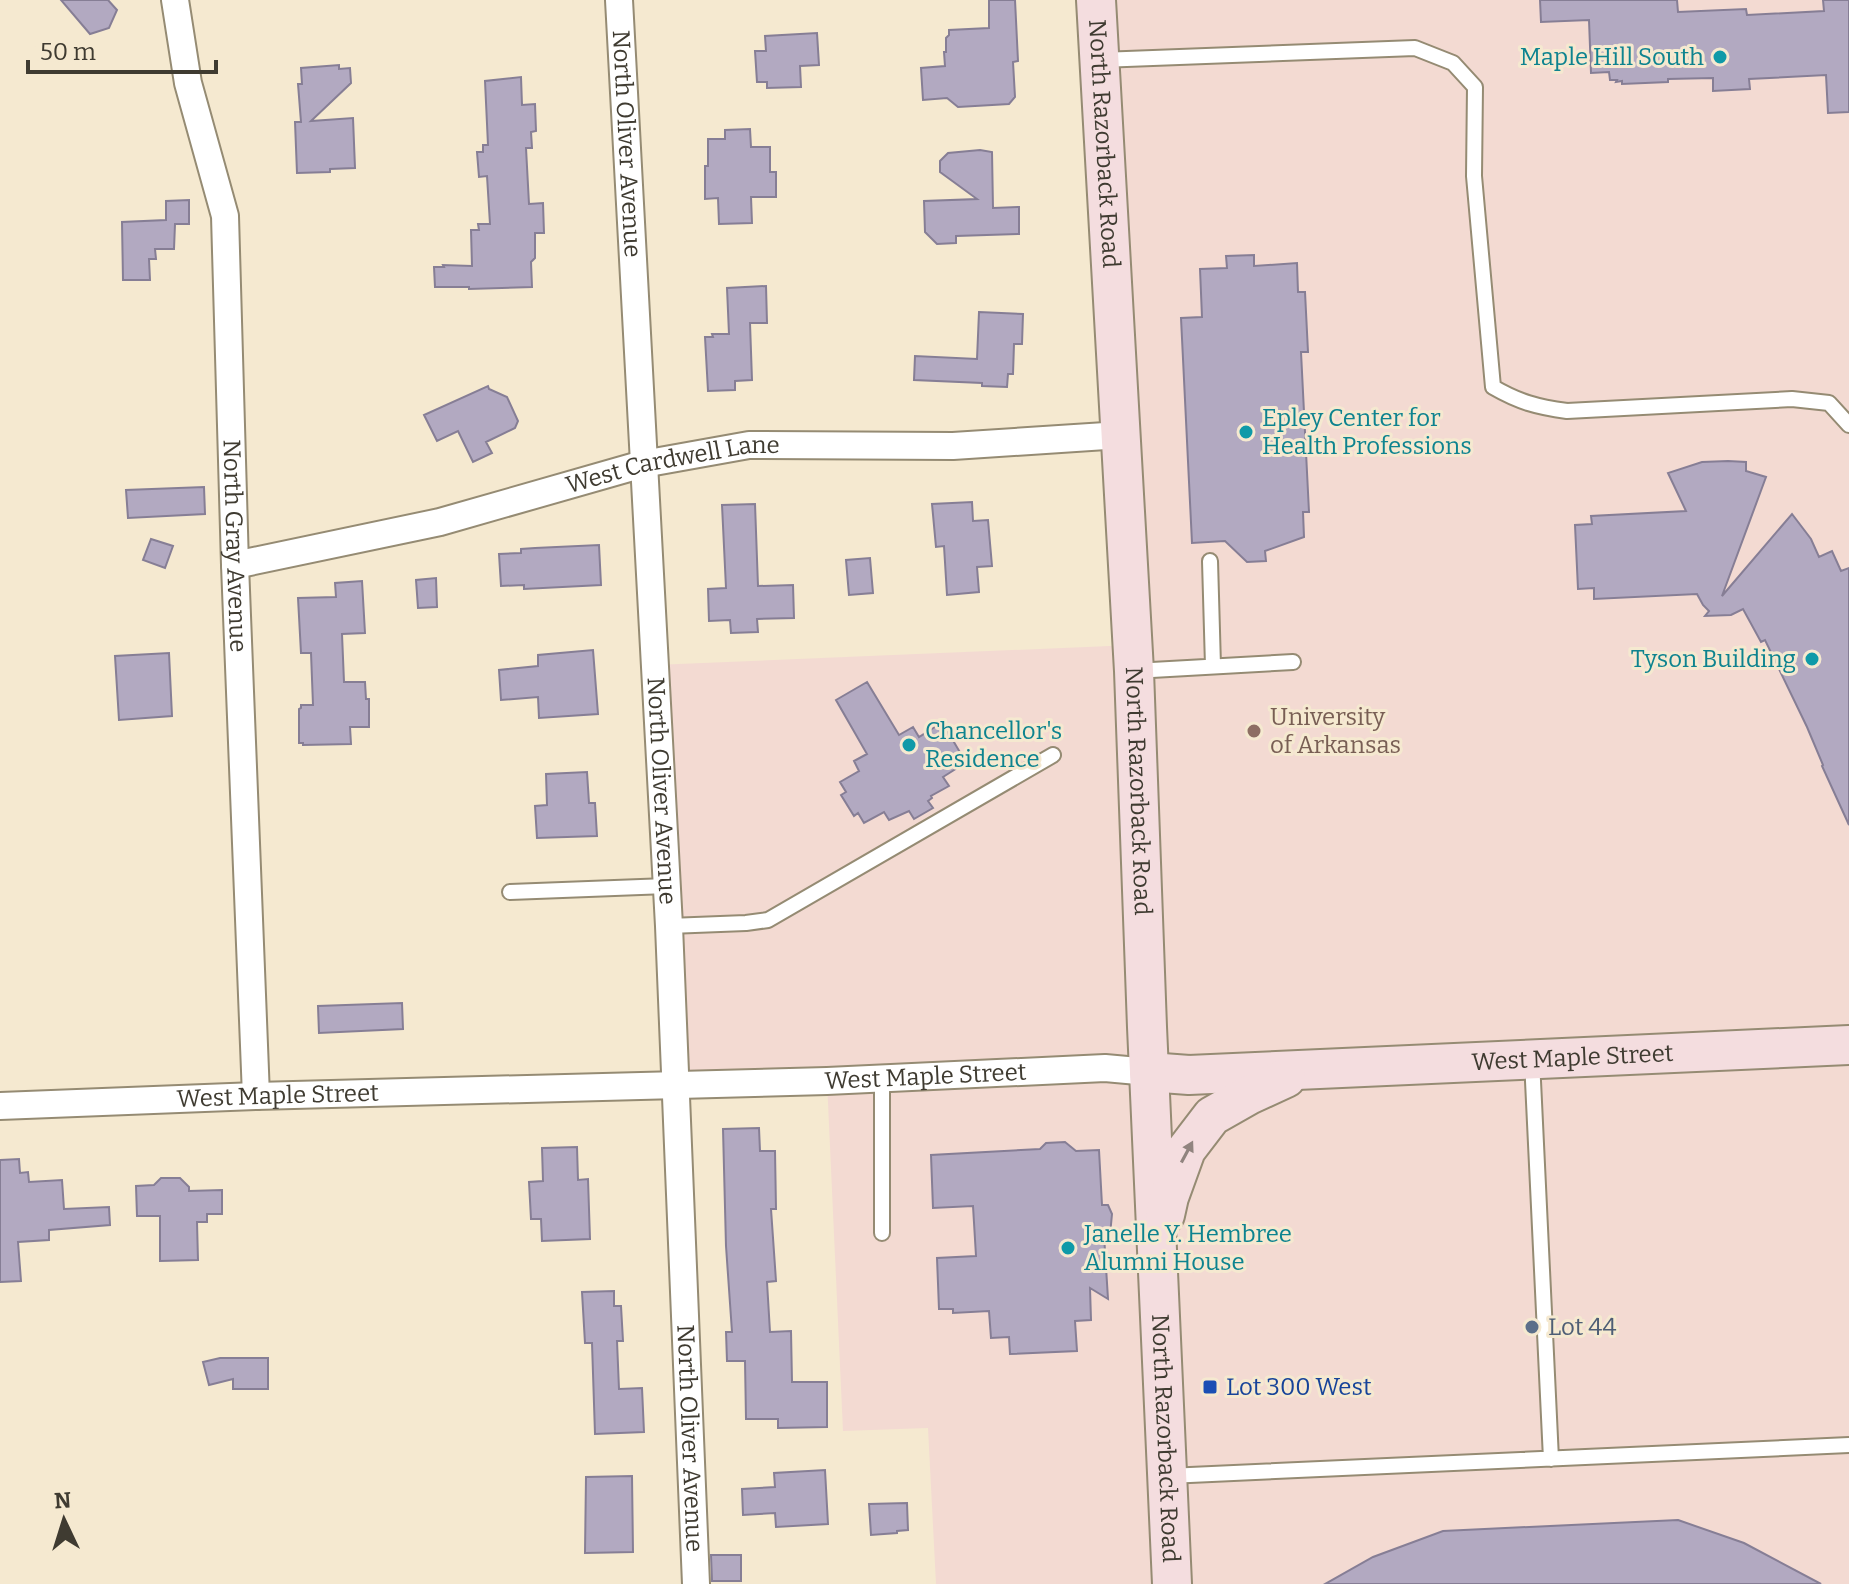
<svg xmlns="http://www.w3.org/2000/svg" width="1849" height="1584" font-family="Bitter,serif">
  <style>
    .education { fill: #f3dad2 }
    .building { fill: #b2a9c1; stroke: #867e95; stroke-width: 2 }
    .lines { fill: none; stroke-linecap: round; stroke-linejoin: round }
    .lane-casing { stroke: #958b73; stroke-width: 18 }
    .street-casing { stroke: #958b73; stroke-width: 30 }
    .secondary-casing { stroke: #958b73; stroke-width: 42 }
    .lane { stroke: #fff; stroke-width: 14 }
    .street { stroke: #fff; stroke-width: 26 }
    .secondary { stroke: #f4dddf; stroke-width: 38 }
    .oneway { fill: #90847f }
    .culture-dot { fill: #0f9aa8; stroke: #f5e9d0; stroke-width: 3 }
    .education-dot { fill: #8d6e63; stroke: #f5e9d0; stroke-width: 3 }
    .service-dot { fill: #5c6f8a; stroke: #f5e9d0; stroke-width: 3 }
    .transit-dot { fill: #1a4fb4; stroke: #f5e9d0; stroke-width: 3 }
    .labels { text-anchor: middle; dominant-baseline: central; stroke-width: 6; stroke-linejoin: round; paint-order: stroke }
    .culture-label { font-size: 24px; fill: #0d838f; stroke: #f5e9d0; text-anchor: start }
    .street-label { font-size: 24px; fill: #3f3b31; stroke: #f5e9d0 }
    .education-label { font-size: 24px; fill: #785e54; stroke: #f5e9d0; text-anchor: start }
    .service-label { font-size: 24px; fill: #4e5e75; stroke: #f5e9d0; text-anchor: start }
    .transit-label { font-size: 24px; fill: #164399; stroke: #f5e9d0; text-anchor: start }
  </style>
  <rect width="100%" height="100%" fill="#f5e9d0"/>
  <path class="education" d="M1096,0H1849V1584H936L928,1428L843,1431L827,1081L676,1085L654,665L1133,645Z"/>
  <path class="building" d="M61,0H108L117,10L109,28L90,34Z
    M989,0H1015L1018,61L1013,62L1015,97L1009,104L958,107L947,98L923,100L921,68L945,66L944,52H946V38L949,35V30L989,28Z
    M1540,0H1677L1678,12L1746,9L1747,15L1824,11L1823,0H1849V112L1828,113L1826,75L1749,79L1750,89L1713,91V78L1668,79V82L1622,84V81L1616,82L1617,80H1610L1609,72L1591,73L1589,20L1541,22Z
    M817,33L819,65L800,66L801,87L767,88V82H757L755,51H766L765,36Z
    M339,65V69L350,68L351,83L311,121L353,118L355,168L330,169V172L297,173L295,122H301L298,84H302L301,68Z
    M521,77L522,105L535,104L536,131L531,132L532,148H526L529,204L543,203L544,233H535V258L531,262L532,287L469,289V287H435L434,267H444L443,265L472,266L471,230H479L478,224H490L487,176L479,177L477,152H483V145H488L485,81Z
    M750,129L751,147H770V172H776V197H751L752,223L719,224L718,198L705,199V166H708V139H725V130Z
    M980,150L992,152L993,208L1019,207V234L956,236V243L937,244L925,232L924,201L977,199L940,172V161L948,153Z
    M189,200V224H175L174,249H155L156,259H149L150,280H123L122,222L166,220V201Z
    M1254,255V266L1297,263L1298,292H1305L1308,352H1301L1309,512H1303L1304,537L1265,551L1266,561L1247,562L1225,541L1192,543L1181,318L1202,317L1200,269L1227,268L1226,256Z
    M766,286L767,323H750L752,380L735,381V390L708,391L705,337H713L712,334H729L727,288Z
    M979,312L1023,314L1022,344H1014L1013,374H1008L1007,387L982,386V383L914,380L915,356L977,359Z
    M488,386L489,389L507,397L518,421L515,428L486,442L492,453L473,462L458,431L437,441L424,415Z
    M1728,461L1746,462V471L1766,477L1722,596L1792,514L1811,539L1819,557L1832,551L1841,571L1849,568V825L1822,766L1823,765L1807,727L1765,640L1761,642L1743,609L1731,615L1705,616L1709,611L1703,605L1697,594L1594,599V588L1578,589L1575,525L1592,524L1591,516L1686,511L1668,473L1702,462Z
    M204,487L205,514L128,518L126,490Z
    M972,502L973,521L988,520L992,566L977,567L979,592L947,595L944,546L936,547L932,504Z
    M755,504L758,586L793,585L794,618L757,619L758,632L731,633L730,620L709,621L708,589L726,588L722,505Z
    M151,539L173,546L165,568L143,560Z
    M599,545L601,585L524,589V585L501,586L499,554L521,553V549L535,548Z
    M870,558L873,593L849,595L846,560Z
    M436,578L437,607L418,608L416,580Z
    M362,581L365,633L342,634L344,682H365L366,699H369V727H350L351,744L303,745V743H299V709L301,708V705H313L311,653H301L298,598L336,597L335,583Z
    M593,650L598,714L539,718L538,697L501,700L499,670L538,666V655Z
    M169,653L172,716L119,720L115,656Z
    M867,682L899,735L913,727L919,737L938,725L943,734L948,732L961,754L957,756L962,765L943,777L949,786L931,796L932,798L928,801L933,808L914,819L909,811L889,820L884,812L864,823L858,813L854,816L841,795L846,792L840,782L859,771L854,761L867,754L836,700Z
    M587,772L589,803H595L597,836L537,838L535,806L547,805L546,774Z
    M402,1003L403,1029L319,1033L318,1006Z
    M759,1128L760,1151H775L776,1209H771L776,1281L767,1282L770,1332L791,1331L792,1382H827V1427L778,1428V1419H746L745,1361H727L726,1332H732L726,1246L723,1129Z
    M1065,1142L1076,1151L1099,1150L1102,1205H1108L1112,1214L1110,1235H1104L1108,1299L1090,1288L1091,1320L1075,1321L1077,1351L1010,1354L1009,1337L991,1338L989,1311L953,1313V1309H939L937,1258L976,1256L973,1206L933,1208L931,1155L1040,1149L1046,1143Z
    M577,1147L578,1180L588,1179L590,1239L542,1241L541,1219H531L529,1182L543,1181L542,1148Z
    M19,1159L20,1173L28,1172L29,1182L62,1180L64,1209L109,1207L110,1225L49,1230V1240L18,1242L21,1281L0,1282V1160Z
    M161,1178H180L189,1187V1191L222,1190V1214H207V1222H197L198,1260L160,1261V1216H137L136,1186L154,1185Z
    M614,1291V1306H621L623,1341H617L619,1389L642,1388L644,1432L595,1434L592,1343H585L582,1292Z
    M220,1358H268V1389H233V1379L209,1385L203,1362Z
    M825,1470L828,1524L776,1527L775,1513L743,1515L742,1489L775,1487L774,1473Z
    M632,1476L633,1552L585,1553L586,1477Z
    M907,1503L908,1530L897,1531V1533L871,1535L869,1504Z
    M1678,1520L1744,1543L1821,1584H1325L1373,1557L1443,1531Z
    M711,1555H741V1581H712Z"/>
  <g class="lines">
    <defs>
      <path id="lane" d="M1100,60L1415,48L1453,63L1475,87L1474,176L1493,387C1519,402 1537,407 1567,411L1792,399L1829,403L1849,425
        M1210,561L1213,666
        M1134,671L1293,662
        M510,892L667,886
        M669,926L746,923L768,920L1053,755
        M1532,1060L1551,1459
        M882,1078V1233
        M1168,1476L1849,1445"/>
      <g id="street">
        <path id="s1" d="M175,0L188,83L225,216L235,565L256,1096"/>
        <path id="s2" d="M619,0L669,926L696,1584"/>
        <path id="s3" d="M235,565L440,522L643,464L749,445L953,446L1121,435"/>
        <path id="s4" d="M0,1106L256,1096L827,1081L1105,1068L1149,1072"/>
      </g>
      <g id="secondary">
        <path id="s5" d="M1096,0L1134,671L1147,1027L1172,1584"/>
        <path id="s6" d="M1149,1072L1189,1075L1849,1045"/>
        <path d="M1165,1215L1169,1197L1186,1150L1212,1116L1249,1095L1286,1078"/>
      </g>
    </defs>
    <use href="#lane" class="lane-casing"/>
    <use href="#street" class="street-casing"/>
    <use href="#secondary" class="secondary-casing"/>
    <use href="#lane" class="lane"/>
    <use href="#street" class="street"/>
    <use href="#secondary" class="secondary"/>
  </g>
  <defs><path id="oneway-solid" d="M-6-.8H1V-3.2L6.5 0L1 3.2V.8H-6Z" transform="scale(2)"/></defs>
  <use class="oneway" href="#oneway-solid" transform="translate(1187 1152) rotate(-62)"/>
  <g class="culture-dot">
    <circle cx="1720" cy="57" r="8"/>
    <circle cx="1246" cy="432" r="8"/>
    <circle cx="1812" cy="659" r="8"/>
    <circle cx="909" cy="745" r="8"/>
    <circle cx="1068" cy="1248" r="8"/>
  </g>
  <circle class="education-dot" cx="1254" cy="731" r="8"/>
  <circle class="service-dot" cx="1532" cy="1327" r="8"/>
  <rect class="transit-dot" x="1202" y="1379" width="16" height="16" rx="4"/>
  <g class="labels">
    <g class="culture-label">
      <text x="1704" y="57" text-anchor="end">Maple Hill South</text>
      <text x="1262" y="418">Epley Center for<tspan x="1262" dy="28">Health Professions</tspan></text>
      <text x="1796" y="659" text-anchor="end">Tyson Building</text>
      <text x="925" y="731">Chancellor's<tspan x="925" dy="28">Residence</tspan></text>
      <text x="1084" y="1234">Janelle Y. Hembree<tspan x="1084" dy="28">Alumni House</tspan></text>
    </g>
    <g class="street-label">
      <text stroke="none"><textPath href="#s2" startOffset="144">North Oliver Avenue</textPath></text>
      <text stroke="none"><textPath href="#s5" startOffset="144">North Razorback Road</textPath></text>
      <text stroke="none"><textPath href="#s3" startOffset="450">West Cardwell Lane</textPath></text>
      <text stroke="none"><textPath href="#s1" startOffset="552">North Gray Avenue</textPath></text>
      <text stroke="none"><textPath href="#s2" startOffset="792">North Oliver Avenue</textPath></text>
      <text stroke="none"><textPath href="#s5" startOffset="792">North Razorback Road</textPath></text>
      <text stroke="none"><textPath href="#s6" startOffset="424">West Maple Street</textPath></text>
      <text stroke="none"><textPath href="#s4" startOffset="926">West Maple Street</textPath></text>
      <text stroke="none"><textPath href="#s4" startOffset="278">West Maple Street</textPath></text>
      <text stroke="none"><textPath href="#s2" startOffset="1440">North Oliver Avenue</textPath></text>
      <text stroke="none"><textPath href="#s5" startOffset="1440">North Razorback Road</textPath></text>
    </g>
    <g class="education-label">
      <text x="1270" y="717">University<tspan x="1270" dy="28">of Arkansas</tspan></text>
    </g>
    <g class="service-label">
      <text x="1548" y="1327">Lot 44</text>
    </g>
    <g class="transit-label">
      <text x="1226" y="1387">Lot 300 West</text>
    </g>
  </g>
  <g transform="translate(64 1520) rotate(356)" stroke="#f5e9d0" stroke-width="6" paint-order="stroke">
  <path d="M0-6L14 30L0 20L-14 30Z" fill="#3f3b31"/>
  <text y="-12" font-size="22" font-weight="bold" text-anchor="middle" fill="#3f3b31">N</text>
  </g>
  <path d="M28 60v12h188v-12" fill="none" stroke="#3f3b31" stroke-width="4"/>
  <text x="40" y="60" font-size="24" fill="#3f3b31" stroke="#f5e9d0" stroke-width="6" paint-order="stroke">50 m</text>
</svg>
